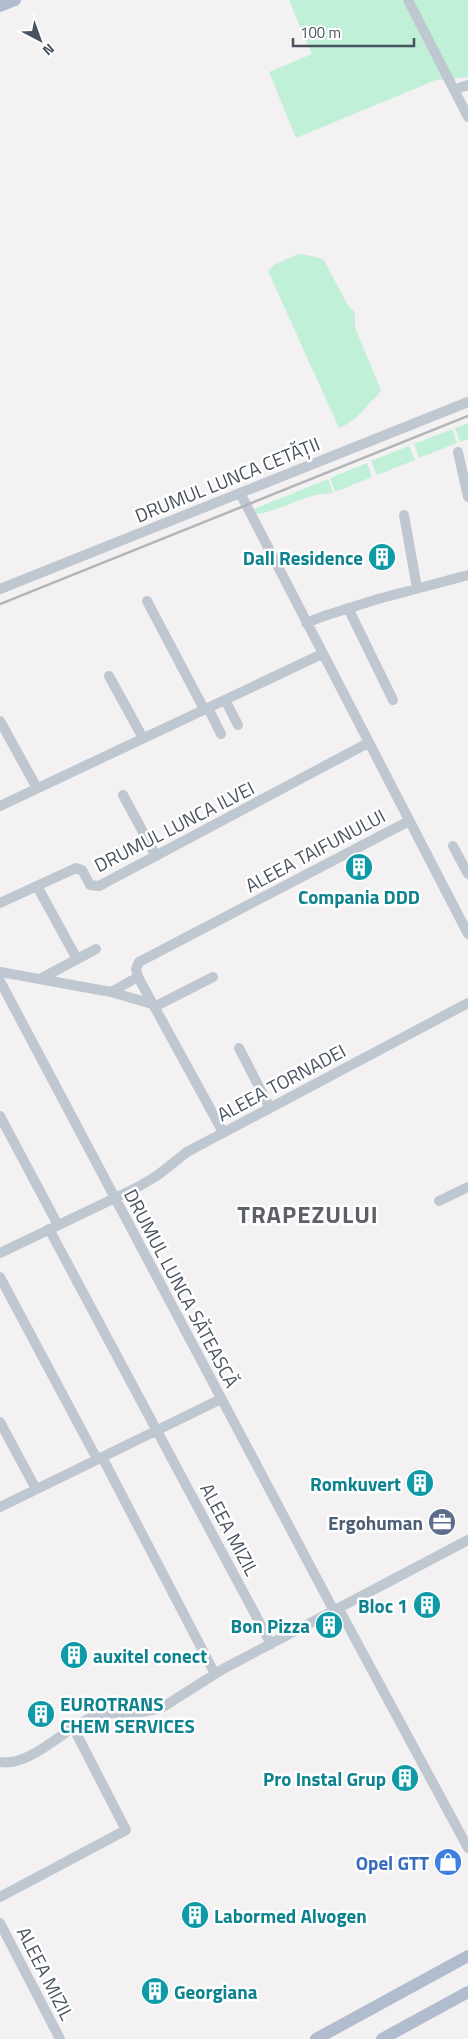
<svg xmlns="http://www.w3.org/2000/svg" width="468" height="2039" font-family="'Titillium Web',sans-serif">
  <style>
    .green { fill: #c1f0d8 }
    .lines { fill: none; stroke-linecap: round; stroke-linejoin: round }
    .minor { stroke: #bfc7d0; stroke-width: 10 }
    .major { stroke: #b1bdcf; stroke-width: 12 }
    .rail { stroke: #b3b5bb; stroke-width: 2.5 }
    .labels { text-anchor: middle; dominant-baseline: central; stroke-width: 5; stroke-linejoin: round; paint-order: stroke }
    .street-label { font-size: 19px; fill: #49525f; stroke: #fff }
    .culture-label { font-size: 19px; font-weight: bold; fill: #0d838f; stroke: #fff; text-anchor: end }
    .service-label { font-size: 19px; font-weight: bold; fill: #4e5e75; stroke: #fff; text-anchor: end }
    .shop-label { font-size: 19px; font-weight: bold; fill: #366cbe; stroke: #fff; text-anchor: end }
    .district-label { font-size: 24px; font-weight: bold; letter-spacing: 1px; fill: #5d6066; stroke: #fff }
  </style>
  <rect width="100%" height="100%" fill="#f3f1f1"/>
  <path class="green" d="M289,0H468V77L436,80L296,138L269,72L312,54Z
    M298,254L312,256L324,260L347,304L355,313V328L381,390C378,397 372,399 368,405C360,415 351,423 339,428L268,271L274,265Z
    M468,423V439L460,442L455,428Z
    M452,429L457,443L419,458L414,444Z
    M409,446L415,460L377,475L371,461Z
    M367,463L372,477L335,492L330,478Z
    M328,479L333,493C305,493 284,510 257,514L254,509Z"/>
  <g class="lines">
    <path class="minor" d="M408,0L468,117
      M454,90L468,85
      M458,452L468,497
      M240,493L468,934
      M404,515L417,588
      M0,589L468,402
      M147,601L204,709
      M348,608L393,700
      M306,623L324,616L378,599L468,575
      M109,676L143,738
      M225,700L238,725
      M208,708L221,734
      M0,721L37,788
      M123,795L156,856
      M0,806L322,654
      M453,846L468,874
      M37,886L77,959
      M0,903L76,868L82,870L90,885L99,886L368,743
      M0,972L111,992L152,1004
      M40,979L96,949
      M0,981L334,1611
      M111,992L138,977
      M156,1006L213,977
      M239,1048L270,1108
      M0,1116L58,1225
      M223,1132L138,977L136,969L139,962L409,821
      M439,1201L468,1187
      M49,1229L271,1644
      M0,1253L138,1187L158,1175L187,1152L468,1003
      M0,1277L97,1459
      M0,1422L36,1489
      M102,1457L215,1674
      M0,1507L221,1399
      M339,1609L468,1848
      M0,1762C29,1767 62,1731 88,1719C111,1708 139,1717 163,1707L223,1669L468,1540
      M0,1897L126,1830L73,1727
      M0,1923L60,2039"/>
    <path class="major" d="M0,6L15,0
      M316,2039L468,1956
      M382,2039L468,1992"/>
    <path class="rail" d="M0,604L468,416"/>
  </g>
  <defs>
    <symbol id="building-disc" viewBox="-11 -11 22 22"><circle r="9.5" fill="#0f9aa8" stroke="#fff"/><path d="M-4-6H4V6H1V3H-1V6H-4ZM-2.5-4.3h1.7v1.8h-1.7ZM.8-4.3h1.7v1.8H.8ZM-2.5-1h1.7V.8h-1.7ZM.8-1h1.7V.8H.8Z" fill="#fff"/></symbol>
    <symbol id="office-disc" viewBox="-11 -11 22 22"><circle r="9.5" fill="#5c6f8a" stroke="#fff"/><path d="M-6-3h4V-5.5h4V-3h4V5H-6ZM-1-4.5V-3h2v-1.5ZM-6 0V1H6V0Z" fill="#fff"/></symbol>
    <symbol id="shop-disc" viewBox="-11 -11 22 22"><circle r="9.5" fill="#3f7fe0" stroke="#fff"/><path d="M-5-2.5h2.3a2.7 3.5 0 0 1 5.4 0H5L5.5 6h-11ZM-1.5-2.5h3a1.5 2.3 0 0 0-3 0Z" fill="#fff"/></symbol>
  </defs>
  <g fill-rule="evenodd">
    <use href="#building-disc" x="366" y="541" width="32" height="32"/>
    <use href="#building-disc" x="343" y="851" width="32" height="32"/>
    <use href="#building-disc" x="404" y="1467" width="32" height="32"/>
    <use href="#office-disc" x="426" y="1506" width="32" height="32"/>
    <use href="#building-disc" x="411" y="1589" width="32" height="32"/>
    <use href="#building-disc" x="313" y="1609" width="32" height="32"/>
    <use href="#building-disc" x="58" y="1639" width="32" height="32"/>
    <use href="#building-disc" x="25" y="1698" width="32" height="32"/>
    <use href="#building-disc" x="389" y="1762" width="32" height="32"/>
    <use href="#shop-disc" x="432" y="1846" width="32" height="32"/>
    <use href="#building-disc" x="179" y="1899" width="32" height="32"/>
    <use href="#building-disc" x="139" y="1975" width="32" height="32"/>
  </g>
  <g class="labels">
    <g class="street-label">
      <text transform="translate(227 479) rotate(-22)">DRUMUL LUNCA CETĂȚII</text>
      <text transform="translate(174 826) rotate(-27)">DRUMUL LUNCA ILVEI</text>
      <text transform="translate(315 850) rotate(-28)">ALEEA TAIFUNULUI</text>
      <text transform="translate(281 1082) rotate(-28)">ALEEA TORNADEI</text>
      <text transform="translate(182 1288) rotate(62)">DRUMUL LUNCA SĂTEASCĂ</text>
      <text transform="translate(230 1529) rotate(62)">ALEEA MIZIL</text>
      <text transform="translate(46 1973) rotate(63)">ALEEA MIZIL</text>
    </g>
    <g class="culture-label">
      <text x="363" y="557">Dall Residence</text>
      <text x="359" y="896" text-anchor="middle">Compania DDD</text>
      <text x="401" y="1483">Romkuvert</text>
      <text x="408" y="1605">Bloc 1</text>
      <text x="310" y="1625">Bon Pizza</text>
      <text x="93" y="1655" text-anchor="start">auxitel conect</text>
      <text x="60" y="1703" text-anchor="start">EUROTRANS<tspan x="60" dy="22">CHEM SERVICES</tspan></text>
      <text x="386" y="1778">Pro Instal Grup</text>
      <text x="214" y="1915" text-anchor="start">Labormed Alvogen</text>
      <text x="174" y="1991" text-anchor="start">Georgiana</text>
    </g>
    <g class="service-label">
      <text x="423" y="1522">Ergohuman</text>
    </g>
    <g class="shop-label">
      <text x="429" y="1862">Opel GTT</text>
    </g>
    <g class="district-label">
      <text x="308" y="1214">TRAPEZULUI</text>
    </g>
  </g>
  <g transform="translate(40 40) rotate(139)" stroke="#ffffff" stroke-width="4" paint-order="stroke">
  <path d="M0-4L9 19L0 12L-9 19Z" fill="#49525f"/>
  <text y="-8" font-size="14" font-weight="bold" text-anchor="middle" fill="#49525f">N</text>
  </g>
  <path d="M293 38v8h121v-8" fill="none" stroke="#49525f" stroke-width="2.5"/>
  <text x="300" y="38" font-size="15" fill="#49525f" stroke="#ffffff" stroke-width="4" paint-order="stroke">100 m</text>
</svg>
